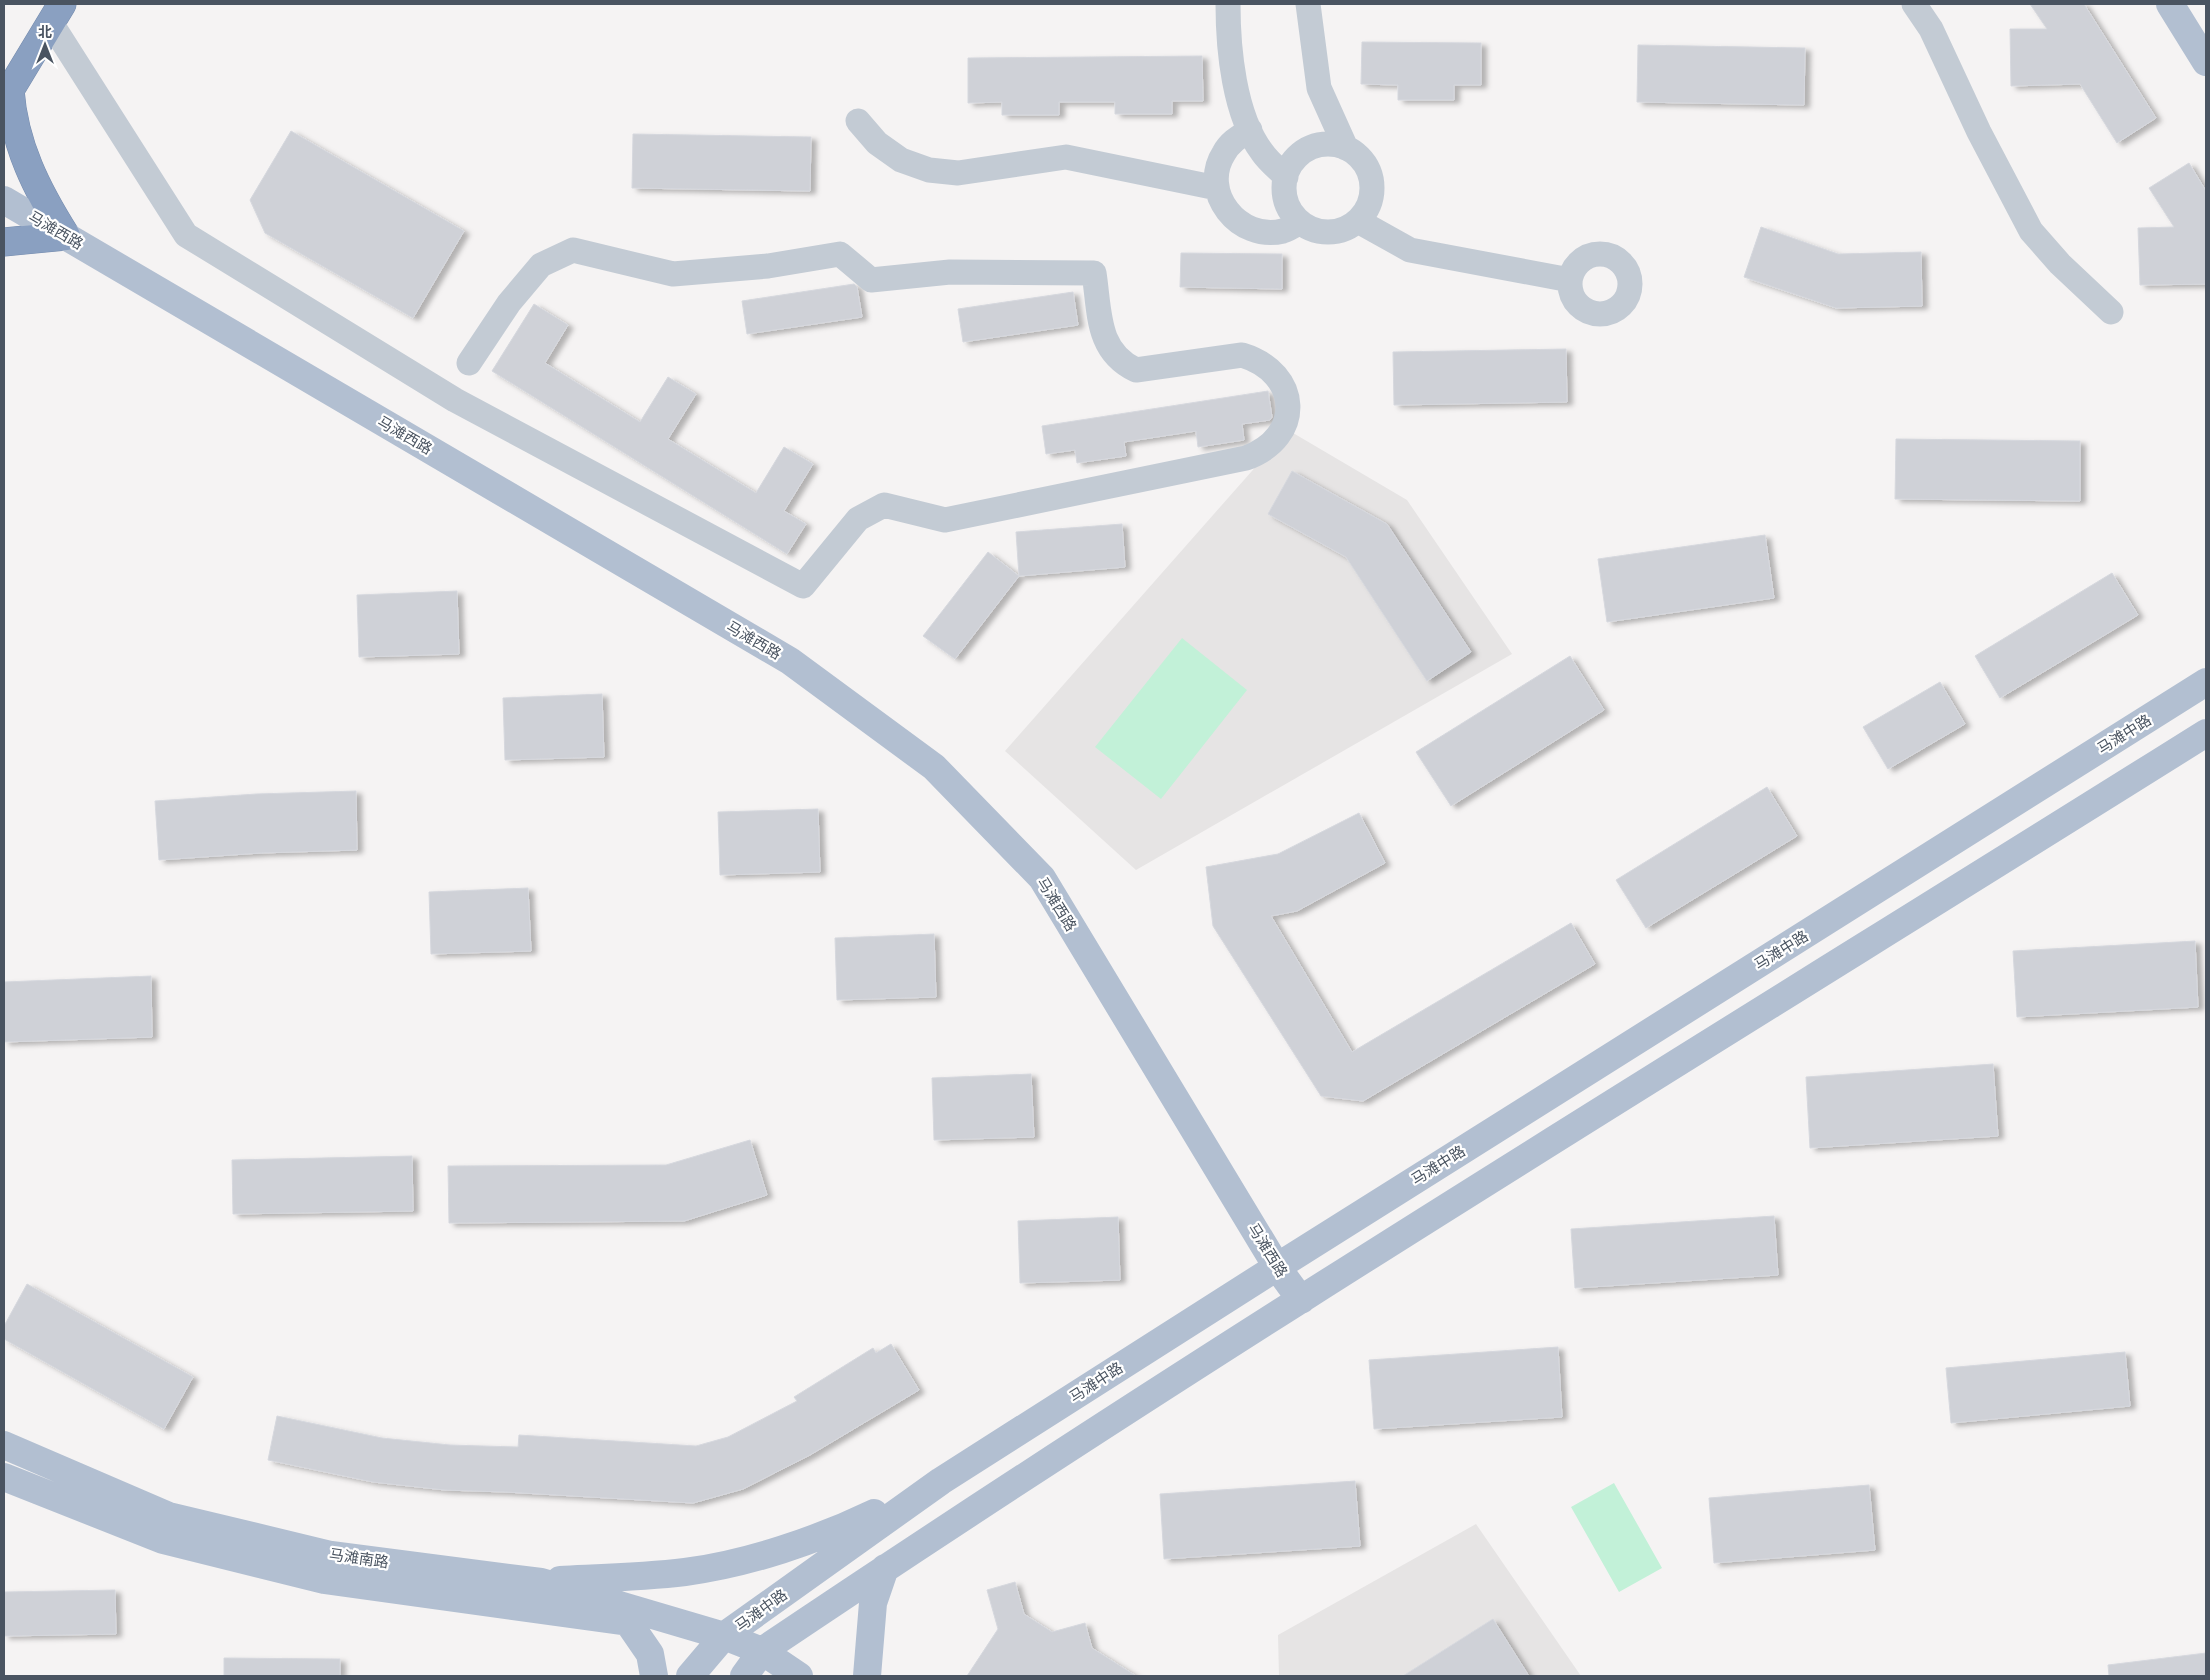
<svg xmlns="http://www.w3.org/2000/svg" width="2210" height="1680" font-family="'Asap Condensed','Noto Sans SC',sans-serif">
  <style>
    .education { fill: #e6e4e4 }
    .green { fill: #c2f1d8 }
    .building { fill: #cfd1d7; stroke: #d6d8de; filter: url(#shadow) }
    .lines { fill: none; stroke-linecap: round; stroke-linejoin: round }
    .highway-casing { stroke: #758bad; stroke-width: 29 }
    .minor { stroke: #c3cbd4; stroke-width: 25 }
    .major { stroke: #b2bfd1; stroke-width: 28 }
    .highway { stroke: #8aa0c1; stroke-width: 28 }
    .labels { text-anchor: middle; dominant-baseline: central; stroke-width: 4.5; stroke-linejoin: round; paint-order: stroke }
    .street-label { font-size: 15px; fill: #4a5461; stroke: #fff }
  </style>
  <defs>
    <filter id="shadow"><feDropShadow dx="5.5" dy="3" stdDeviation="2.5" flood-color="#0004"/></filter>
  </defs>
  <rect width="100%" height="100%" fill="#f5f3f3"/>
  <path class="education" d="M1288,430L1407,500L1512,654L1136,870L1005,751Z
    M1476,1524L1581,1676H1279L1278,1635Z"/>
  <path class="green" d="M1182,638L1247,690L1161,799L1095,747Z
    M1614,1483L1662,1568L1619,1592L1571,1507Z"/>
  <path class="building" d="M2030,4H2084L2156,118L2117,143L2080,84L2011,86L2010,29H2047Z
    M1362,42L1481,43V85H1454V100H1398V85L1361,84Z
    M1638,45L1805,48L1804,105L1637,102Z
    M1202,56L1203,101H1172V114H1115V102H1059V115H1002V102L968,103V58Z
    M291,131L464,231L413,318L265,233L250,200Z
    M633,134L811,137L810,191L632,188Z
    M2189,163L2206,191V284L2140,285L2138,228L2174,227L2149,188Z
    M1761,227L1838,254L1921,252L1922,306L1836,308L1744,277Z
    M1181,253L1282,254V289L1180,287Z
    M854,284L857,287L862,317L747,334L742,301Z
    M1073,292L1078,325L963,342L958,309Z
    M534,304L568,325L545,363L640,422L668,377L696,394L668,439L756,493L784,447L813,464L784,511L806,524L787,554L492,371Z
    M1566,349L1567,402L1394,405L1393,352Z
    M1268,391L1272,417L1270,420L1242,424L1244,440L1198,447L1196,431L1124,442L1126,456L1077,463L1075,450L1046,454L1042,426Z
    M1896,439L2080,441V501L1895,499Z
    M1292,471L1387,524L1471,652L1427,681L1346,557L1268,514Z
    M1122,524L1125,567L1019,576L1016,532Z
    M1765,535L1774,598L1607,622L1598,559Z
    M988,552L1019,576L955,659L923,636Z
    M2112,573L2138,615L2000,698L1975,656Z
    M457,591L459,654L359,657L357,595Z
    M1570,656L1604,710L1451,806L1416,752Z
    M1940,682L1965,724L1888,769L1863,727Z
    M602,694L604,757L505,760L503,698Z
    M1767,787L1797,836L1646,928L1616,880Z
    M356,791L357,850L260,853L159,860L155,801L256,794Z
    M818,809L820,872L720,875L718,812Z
    M1359,813L1385,863L1297,911L1271,916L1352,1052L1571,923L1595,964L1363,1101L1321,1096L1213,926L1206,867L1278,854Z
    M528,888L531,951L431,954L429,892Z
    M934,934L936,997L837,1000L835,938Z
    M2195,941L2198,1007L2017,1017L2013,951Z
    M151,976L152,1037L4,1042V982Z
    M1993,1064L1998,1136L1810,1148L1806,1077Z
    M1031,1074L1034,1137L934,1140L932,1078Z
    M750,1140L767,1195L684,1221L449,1223L448,1166L666,1165Z
    M412,1156L413,1211L233,1214L232,1160Z
    M1774,1216L1778,1275L1575,1288L1571,1229Z
    M1118,1217L1120,1280L1020,1283L1018,1221Z
    M27,1284L193,1377L164,1429L4,1339V1326Z
    M891,1344L919,1390L810,1455L743,1489L693,1503L506,1492L445,1490L373,1482L268,1460L277,1416L382,1438L450,1445L518,1447L519,1435L696,1446L728,1437L797,1401L794,1397L873,1348L876,1353Z
    M1558,1347L1562,1417L1374,1429L1369,1360Z
    M2125,1352L2130,1406L1951,1423L1946,1368Z
    M1355,1481L1360,1546L1164,1559L1160,1494Z
    M1869,1485L1875,1550L1714,1563L1709,1498Z
    M1015,1582L1024,1614L1052,1632L1085,1623L1092,1648L1136,1676H967L998,1629L987,1590Z
    M115,1590L116,1634L4,1636V1592Z
    M1493,1619L1529,1676H1403Z
    M2206,1653V1676H2109L2108,1665Z
    M224,1658L340,1659V1676H224Z"/>
  <g class="lines">
    <defs>
      <path id="highway" d="M4,100L62,4
        M4,242L66,236C37,190 14,145 10,90"/>
    </defs>
    <use href="#highway" class="highway-casing"/>
    <path class="minor" d="M1228,4C1228,49 1234,115 1262,152C1268,161 1278,169 1286,177
      M1308,4L1319,88L1346,148
      M1914,4L1931,29L1979,132L2031,231L2060,264L2111,312
      M51,23L186,235L455,400L803,586L858,519L884,505L945,520L1246,458C1304,437 1301,373 1242,355L1136,370C1096,351 1100,312 1094,273L950,272L871,280L840,254L768,266L673,274L573,250L541,265L509,303L469,363
      M858,121L877,143L901,160L929,170L958,173L1066,157L1217,188
      M1250,130C1239,137 1230,142 1224,153C1199,192 1239,242 1283,231C1289,229 1295,225 1300,222
      M1284 188a44 44 0 1 1 88 0a44 44 0 1 1-88 0Z
      M1358,221L1410,250L1570,280
      M1570 284a30 30 0 1 1 60 0a30 30 0 1 1-60 0Z"/>
    <path class="major" d="M2170,4L2206,62
      M4,200L790,661L934,767L1042,878L1277,1267L1301,1300
      M4,1445L169,1516L331,1555L541,1582L724,1636L762,1651L799,1676
      M4,1477L163,1540L324,1580L621,1621
      M560,1580C601,1578 644,1577 685,1572C747,1564 818,1540 874,1513
      M628,1622L650,1654L654,1676
      M690,1676L724,1636L941,1481L1277,1267L2206,682
      M744,1676L762,1651C1235,1332 1723,1036 2206,733
      M867,1676L873,1603L885,1568"/>
    <use href="#highway" class="highway"/>
  </g>
  <g class="labels">
    <g class="street-label">
      <text transform="translate(56 230) rotate(30)">马滩西路</text>
      <text transform="translate(405 435) rotate(30)">马滩西路</text>
      <text transform="translate(754 640) rotate(30)">马滩西路</text>
      <text transform="translate(2124 734) rotate(-32)">马滩中路</text>
      <text transform="translate(1057 904) rotate(58)">马滩西路</text>
      <text transform="translate(1781 950) rotate(-32)">马滩中路</text>
      <text transform="translate(1438 1165) rotate(-32)">马滩中路</text>
      <text transform="translate(1268 1250) rotate(58)">马滩西路</text>
      <text transform="translate(1096 1382) rotate(-33)">马滩中路</text>
      <text transform="translate(359 1558) rotate(8)">马滩南路</text>
      <text transform="translate(761 1610) rotate(-36)">马滩中路</text>
    </g>
  </g>
  <rect width="2210" height="1680" fill="none" stroke="#4a5461" stroke-width="10"/>
  <g transform="translate(45 45)" stroke="#ffffff" stroke-width="4" paint-order="stroke">
  <path d="M0-4L9 19L0 12L-9 19Z" fill="#4a5461"/>
  <text y="-8" font-size="14" font-weight="bold" text-anchor="middle" fill="#4a5461">北</text>
  </g>
</svg>
